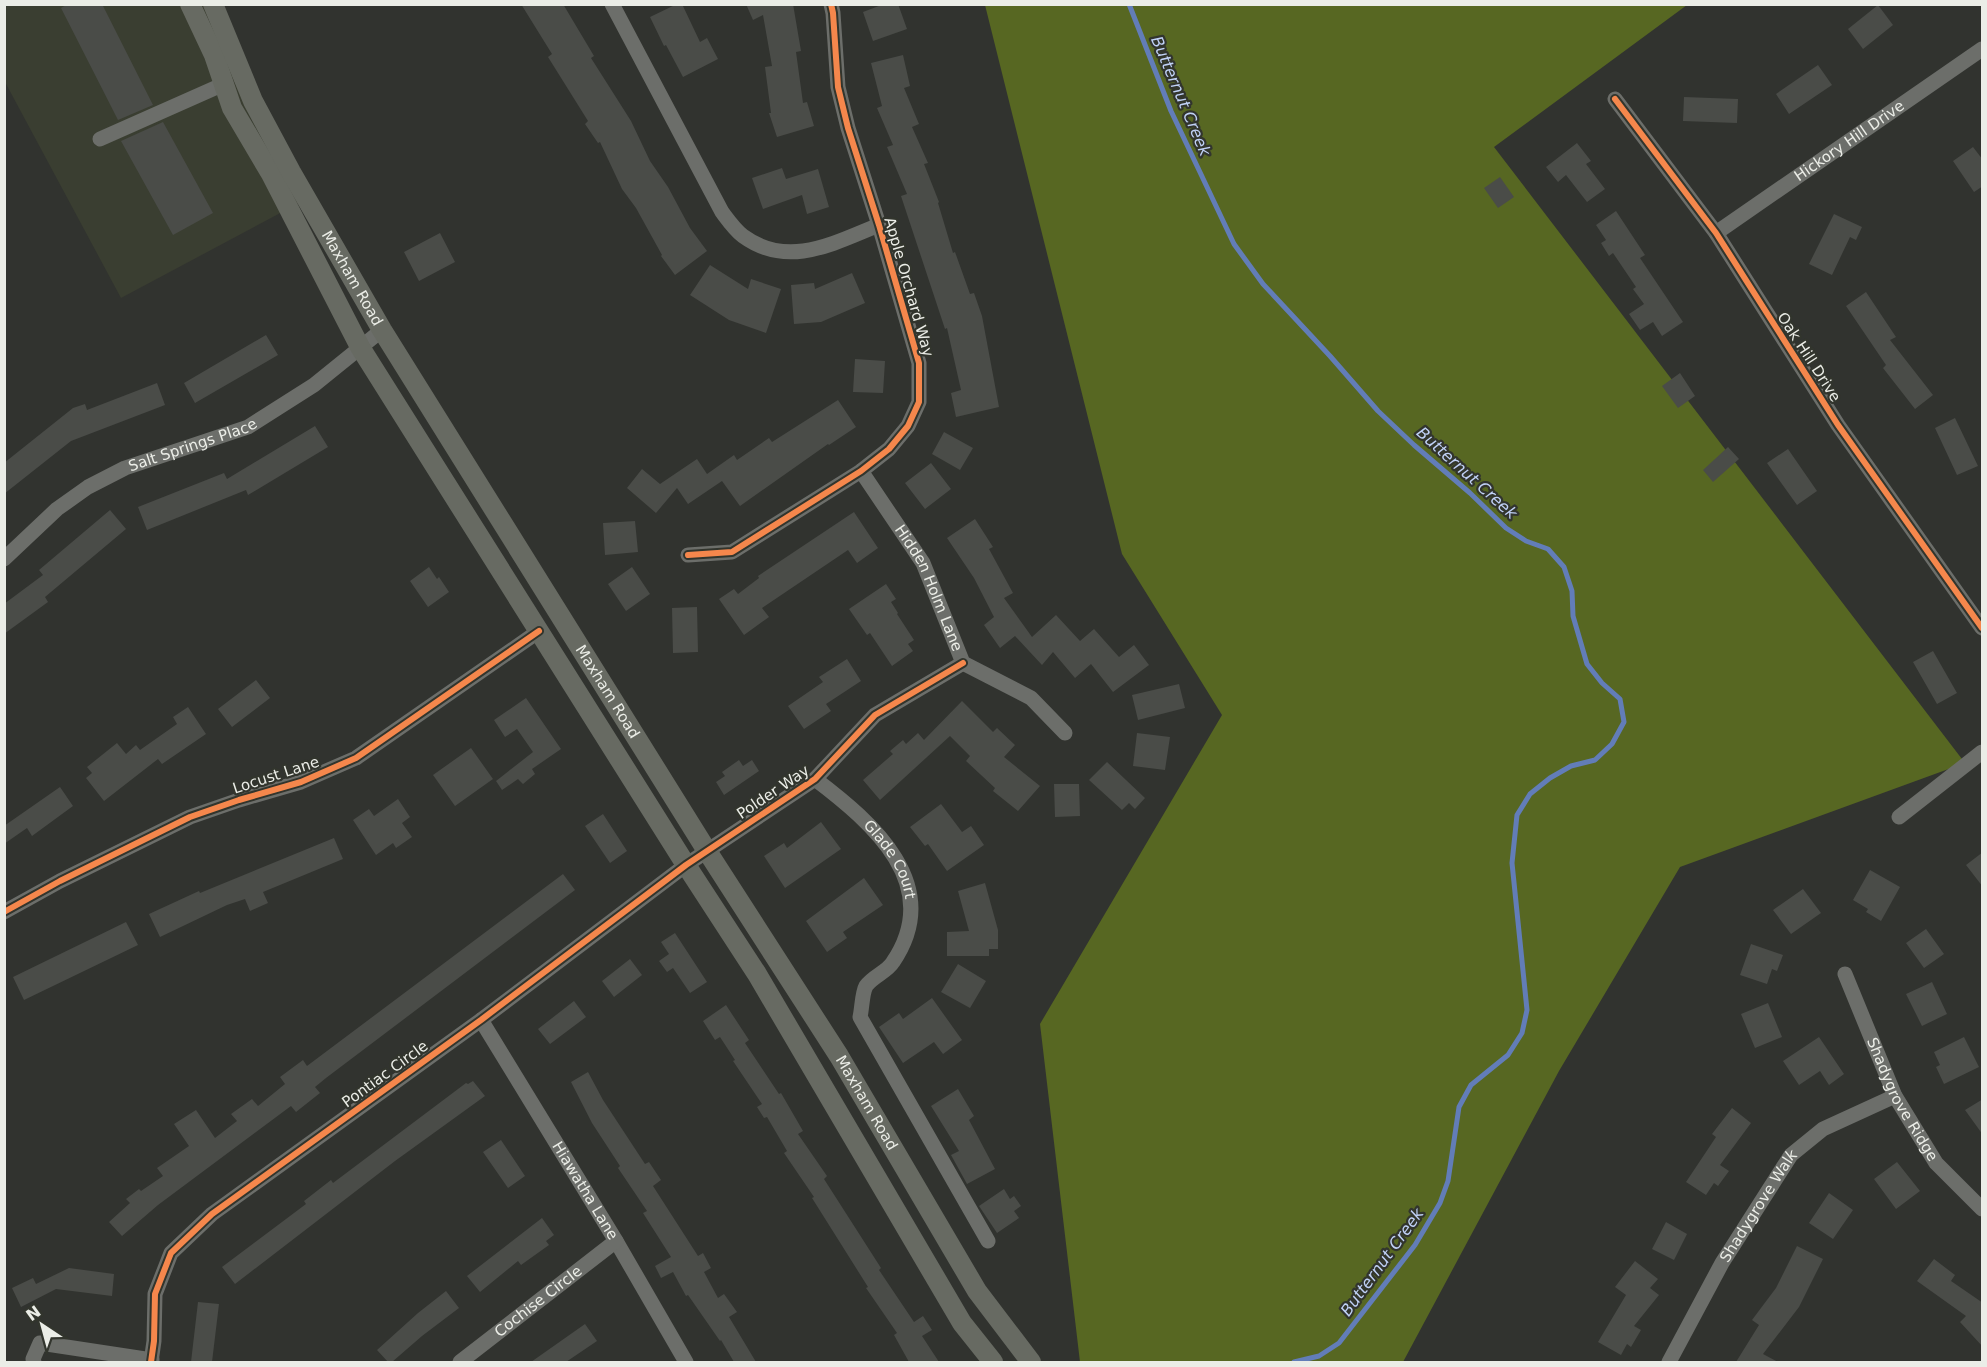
<svg xmlns="http://www.w3.org/2000/svg" width="1987" height="1367" font-family="'DejaVu Sans',sans-serif">
  <style>
    .built { fill: #3a3e31 }
    .forest { fill: #576722 }
    .lines { fill: none; stroke-linecap: round; stroke-linejoin: round }
    .stream { stroke: #627db8; stroke-width: 5 }
    .building { fill: #4a4c48 }
    .minor { stroke: #6c6e6a; stroke-width: 15 }
    .major { stroke: #676a62; stroke-width: 20 }
    .cycleway-casing { stroke: #32352d; stroke-width: 10 }
    .cycleway { stroke: #f5874c; stroke-width: 6 }
    .labels { text-anchor: middle; dominant-baseline: central; stroke-width: 4.5; stroke-linejoin: round; paint-order: stroke }
    .street-label { font-size: 15px; fill: #ebede7; stroke: #32352d }
    .water-label { font-size: 16px; font-style: italic; fill: #c0d1f6; stroke: #32352d }
  </style>
  <rect width="100%" height="100%" fill="#31332f"/>
  <path class="built" d="M4,5H213L301,202L121,298L5,82Z"/>
  <path class="forest" d="M985,5H1687L1494,147L1965,763L1680,867L1559,1071L1403,1362H1080L1040,1024L1222,715L1122,554Z"/>
  <g class="lines">
    <path class="stream" d="M1129,4L1171,111L1234,244L1263,284L1330,356L1378,411L1414,445L1470,493L1506,528L1526,541L1548,549L1564,567L1572,591L1573,616L1587,664L1602,683L1620,699L1624,722L1612,744L1595,760L1571,766L1550,778L1530,794L1517,815L1512,863L1527,1010L1522,1033L1508,1055L1471,1085L1459,1107L1448,1181L1440,1203L1415,1245L1339,1343L1319,1356L1294,1362"/>
  </g>
  <path class="building" d="M68,4H102L153,105L118,120L61,8Z
    M521,4H563L594,56L591,58L631,121L650,161L668,187L690,228L707,251L675,275L661,256L662,255L636,208L622,189L600,142L598,143L585,124L588,121L548,57L552,54Z
    M677,4H682L700,42L707,38L718,59L683,77L666,45L664,46L650,17Z
    M746,4H793L801,51L796,52L803,103L807,102L814,126L777,137L769,113H771L765,67L772,66L763,15L753,20Z
    M884,4H898L907,29L873,41L863,12Z
    M1878,5L1893,25L1863,49L1848,29Z
    M903,55L910,86L904,88L919,124L912,127L928,163L924,164L939,202L938,203L953,253L955,252L970,294L974,293L982,316L999,407L956,417L951,393L961,390L947,328L945,329L901,196L907,194L887,147L893,145L877,108L882,106L871,63Z
    M1818,65L1832,85L1789,114L1776,94Z
    M1684,97L1738,99L1737,123L1683,121Z
    M163,122L213,213L173,235L121,141Z
    M1577,143L1591,161L1586,164L1605,189L1587,202L1566,175L1558,182L1546,167Z
    M1973,147L1983,160V186L1974,192L1953,161Z
    M782,168L786,179L818,169L829,207L807,214L802,195L763,209L752,178Z
    M1500,177L1514,197L1498,208L1484,188Z
    M1616,211L1645,255L1640,258L1683,322L1662,336L1653,322L1640,330L1629,314L1644,304L1633,289L1636,287L1613,253L1609,256L1601,243L1606,240L1596,225Z
    M1834,214L1862,227L1856,240L1850,237L1832,275L1809,264Z
    M440,233L455,262L419,281L404,252Z
    M710,265L748,289L751,279L781,289L766,333L729,320L690,295Z
    M852,273L865,303L821,322L794,324L791,285L814,283L815,289Z
    M1866,292L1896,337L1890,340L1933,395L1915,409L1883,368L1886,365L1846,306Z
    M266,335L278,355L195,403L184,383Z
    M855,359L885,361L883,393L853,392Z
    M1680,373L1695,396L1678,408L1662,386Z
    M157,383L165,405L71,441L4,494V463L73,408L85,404L87,410Z
    M838,400L856,427L829,445L828,444L740,506L722,481L688,504L677,488L656,513L627,488L642,469L660,484L697,459L707,474L734,455L737,460L769,438L772,442Z
    M1955,418L1978,466L1957,475L1935,428Z
    M315,426L328,447L248,495L246,490L147,530L138,507L224,473L227,479Z
    M944,432L973,448L960,470L932,454Z
    M1728,447L1739,459L1713,482L1703,470Z
    M1788,449L1817,491L1797,505L1767,463Z
    M931,463L951,489L925,509L905,483Z
    M110,510L126,529L45,597L48,602L4,634V604L43,575L39,570Z
    M854,512L878,548L857,563L848,550L762,608L769,617L744,635L719,599L734,589L738,594L759,578L758,576Z
    M975,519L993,547L989,549L1013,593L1004,598L1032,637L1056,615L1080,641L1094,629L1119,657L1134,645L1149,665L1113,692L1091,664L1075,678L1053,652L1042,665L1015,636L1000,648L984,625L994,617L974,578L947,538Z
    M635,521L638,552L605,555L603,523Z
    M429,567L437,579L439,577L449,592L428,607L410,581Z
    M632,567L650,594L626,611L608,584Z
    M886,584L896,599L891,602L898,613L897,614L914,640L908,644L913,651L892,666L870,633L867,635L849,609Z
    M697,607L698,652L673,653L672,608Z
    M1933,651L1957,693L1937,704L1913,662Z
    M847,659L861,681L826,704L831,711L804,729L788,706L823,682L819,677Z
    M256,680L270,698L232,727L218,709Z
    M1179,684L1185,708L1138,720L1132,695Z
    M526,698L561,749L532,769L535,774L523,784L518,779L502,790L496,781L533,752L517,729L505,737L494,720Z
    M962,701L993,732L997,728L1015,745L1004,757L1040,786L1018,811L993,791L995,788L966,761L970,756L950,736L880,800L863,780L893,754L890,751L903,740L906,744L918,733L924,740Z
    M188,707L206,734L162,764L158,759L104,801L86,778L92,773L87,767L117,743L126,754L136,745L140,750L177,724L173,717Z
    M1137,733L1170,737L1165,770L1133,766Z
    M471,748L493,779L455,806L433,775Z
    M739,760L743,766L752,760L759,771L724,795L716,782L725,776L722,772Z
    M1107,762L1145,798L1135,809L1129,803L1122,810L1089,780Z
    M1054,784H1079L1080,816L1055,817Z
    M60,787L73,806L32,836L27,828L4,844V826Z
    M398,799L410,817L402,823L412,837L396,848L393,843L376,855L353,820L369,809L374,816Z
    M941,804L962,832L971,826L984,845L947,871L928,844L925,846L910,827Z
    M603,814L627,851L610,863L585,826Z
    M821,822L841,849L785,888L764,856L784,843L787,848Z
    M334,838L343,859L263,892L268,903L250,911L245,899L227,905L160,937L149,914L199,891L200,893Z
    M1983,852V887L1966,865Z
    M1870,870L1900,887L1881,921L1866,912L1868,909L1853,900Z
    M563,874L575,890L326,1078L315,1087L320,1093L296,1112L291,1106L158,1205L122,1236L109,1222L130,1203L126,1199L139,1189L141,1191L163,1176L157,1168L189,1146L174,1124L196,1110L215,1138L237,1121L231,1114L252,1099L258,1106L285,1084L280,1077L303,1060L307,1066Z
    M864,878L883,905L843,932L847,938L827,952L806,921Z
    M985,883L998,930V949H989V956H947V932L969,931L958,891Z
    M1803,889L1821,913L1791,934L1773,910Z
    M126,922L138,945L24,1000L13,977Z
    M1926,929L1944,954L1924,968L1906,943Z
    M675,933L707,982L690,993L673,968L667,972L659,961L669,954L661,942Z
    M1751,944L1783,955L1777,971L1772,969L1767,984L1740,975Z
    M630,959L642,975L614,997L602,981Z
    M958,964L986,981L970,1008L941,992Z
    M1932,982L1947,1014L1922,1026L1906,994Z
    M932,998L962,1040L943,1054L934,1042L903,1063L879,1027L899,1013L903,1019Z
    M574,1001L586,1017L550,1044L538,1029Z
    M1768,1003L1782,1037L1755,1048L1741,1014Z
    M726,1005L749,1040L745,1043L779,1094L781,1093L803,1131L798,1134L827,1176L824,1179L881,1268L879,1270L914,1322L923,1316L932,1330L922,1336L939,1362H909L894,1335L897,1333L866,1288L868,1287L812,1198L814,1197L784,1153L787,1151L767,1117L764,1118L757,1107L762,1104L733,1061L735,1060L720,1037L715,1040L703,1021Z
    M1819,1037L1844,1074L1829,1085L1820,1071L1799,1085L1783,1061Z
    M1964,1037L1979,1067L1944,1084L1936,1067L1940,1065L1934,1052Z
    M588,1072L603,1100L645,1164L649,1162L661,1180L653,1186L698,1256L703,1253L711,1268L704,1272L718,1298L724,1294L737,1312L729,1317L756,1362H734L721,1340L720,1341L688,1295L686,1296L673,1272L661,1278L655,1266L671,1257L643,1213L647,1211L618,1168L620,1166L592,1123L571,1082Z
    M473,1081L485,1096L395,1161L235,1284L222,1267L306,1204L304,1201L331,1180L333,1183L466,1083L468,1084Z
    M958,1089L974,1116L969,1120L995,1169L967,1184L951,1155L959,1151L931,1106Z
    M1983,1099V1135L1965,1110Z
    M1732,1108L1751,1123L1720,1165L1729,1171L1718,1186L1714,1183L1706,1195L1686,1182L1716,1137L1712,1134Z
    M501,1140L525,1176L508,1188L483,1152Z
    M1897,1162L1920,1191L1896,1209L1874,1179Z
    M1004,1189L1010,1199L1014,1196L1021,1206L1014,1211L1019,1218L997,1233L979,1206Z
    M1829,1193L1853,1210L1833,1239L1809,1223Z
    M542,1218L554,1235L546,1241L549,1245L521,1265L518,1261L480,1292L467,1276Z
    M1666,1222L1687,1234L1674,1260L1652,1249Z
    M1797,1246L1823,1259L1799,1307L1763,1354L1778,1362H1736L1759,1325L1752,1320L1776,1288Z
    M1934,1259L1955,1275L1951,1281L1983,1303V1347L1960,1322L1966,1316L1917,1281Z
    M1635,1261L1658,1279L1650,1288L1659,1295L1634,1326L1641,1330L1631,1347L1627,1344L1621,1355L1598,1342L1626,1295L1615,1287Z
    M69,1268L114,1274L112,1296L56,1289L21,1307L12,1288L33,1278L36,1284Z
    M446,1291L459,1308L422,1336L392,1362H388L377,1350L418,1313Z
    M198,1302L219,1304L212,1362H191Z
    M585,1324L597,1341L566,1362H531Z"/>
  <g class="lines">
    <g class="minor">
      <path d="M612,4L722,212C728,220 735,230 743,236C788,269 834,243 879,225"/>
      <path d="M1615,99L1716,233L1838,425L1982,628"/>
      <path d="M100,139L224,84"/>
      <path id="s1" d="M1716,233L1982,49"/>
      <path id="s2" d="M861,471L923,563L963,663L1031,698L1065,733"/>
      <path d="M688,555L732,552L861,471L889,449L908,426L919,402V363L879,225L848,128L838,87L833,13L831,4"/>
      <path id="s3" d="M4,559L57,509L88,487L125,468L248,427L314,385L382,330"/>
      <path id="s4" d="M815,779C873,823 945,885 893,962C887,972 873,976 866,986C862,993 862,1009 860,1017L988,1241"/>
      <path d="M1899,817L1982,752"/>
      <path d="M4,912L60,881L190,817L239,800L301,782L356,758L539,631"/>
      <path id="s5" d="M1845,974L1895,1096L1936,1163L1982,1209"/>
      <path id="s6" d="M481,1020L616,1241L686,1362"/>
      <path d="M34,1362L33,1359L40,1343L152,1360"/>
      <path d="M151,1362L154,1341L155,1294L171,1253L212,1214L481,1020L686,865L815,779L875,715L963,663"/>
      <path id="s7" d="M460,1362L616,1241"/>
      <path id="s8" d="M1669,1362L1722,1263L1791,1155L1823,1129L1895,1096"/>
    </g>
    <g class="major">
      <path d="M190,4L214,55L232,108L271,174L360,347L686,865L757,974L962,1323L993,1362"/>
      <path id="s9" d="M213,4L253,101L291,172L382,330L707,851L839,1056L977,1291L1031,1362"/>
    </g>
    <defs>
      <path id="cycleway" d="M1615,99L1716,233L1838,425L1982,628
        M688,555L732,552L861,471L889,449L908,426L919,402V363L879,225L848,128L838,87L833,13L831,4
        M4,912L60,881L190,817L239,800L301,782L356,758L539,631
        M151,1362L154,1341L155,1294L171,1253L212,1214L481,1020L686,865L815,779L875,715L963,663"/>
    </defs>
    <use href="#cycleway" class="cycleway-casing"/>
    <use href="#cycleway" class="cycleway"/>
  </g>
  <g class="labels">
    <g class="street-label">
      <text stroke="none"><textPath href="#s1" startOffset="162">Hickory Hill Drive</textPath></text>
      <text stroke="none"><textPath href="#s9" startOffset="308">Maxham Road</textPath></text>
      <text transform="translate(909 287) rotate(74)">Apple Orchard Way</text>
      <text transform="translate(1809 357) rotate(57)">Oak Hill Drive</text>
      <text stroke="none"><textPath href="#s3" startOffset="224">Salt Springs Place</textPath></text>
      <text stroke="none"><textPath href="#s2" startOffset="136">Hidden Holm Lane</textPath></text>
      <text stroke="none"><textPath href="#s9" startOffset="794">Maxham Road</textPath></text>
      <text transform="translate(276 775) rotate(-18)">Locust Lane</text>
      <text transform="translate(773 792) rotate(-34)">Polder Way</text>
      <text stroke="none"><textPath href="#s4" startOffset="112">Glade Court</textPath></text>
      <text transform="translate(385 1074) rotate(-36)">Pontiac Circle</text>
      <text stroke="none"><textPath href="#s5" startOffset="138">Shadygrove Ridge</textPath></text>
      <text stroke="none"><textPath href="#s9" startOffset="1280">Maxham Road</textPath></text>
      <text stroke="none"><textPath href="#s6" startOffset="200">Hiawatha Lane</textPath></text>
      <text stroke="none"><textPath href="#s8" startOffset="180">Shadygrove Walk</textPath></text>
      <text stroke="none"><textPath href="#s7" startOffset="99">Cochise Circle</textPath></text>
    </g>
    <g class="water-label">
      <text transform="translate(1181 96) rotate(67)">Butternut Creek</text>
      <text transform="translate(1467 473) rotate(42)">Butternut Creek</text>
      <text transform="translate(1382 1262) rotate(-54)">Butternut Creek</text>
    </g>
  </g>
  <rect width="1987" height="1367" fill="none" stroke="#ebede7" stroke-width="12"/>
  <g transform="translate(42 1325) rotate(324)" stroke="#32352d" stroke-width="4.5" paint-order="stroke">
  <path d="M0-4.5L10 22L0 15L-10 22Z" fill="#ebede7"/>
  <text y="-9" font-size="16" font-weight="bold" text-anchor="middle" fill="#ebede7">N</text>
  </g>
</svg>
